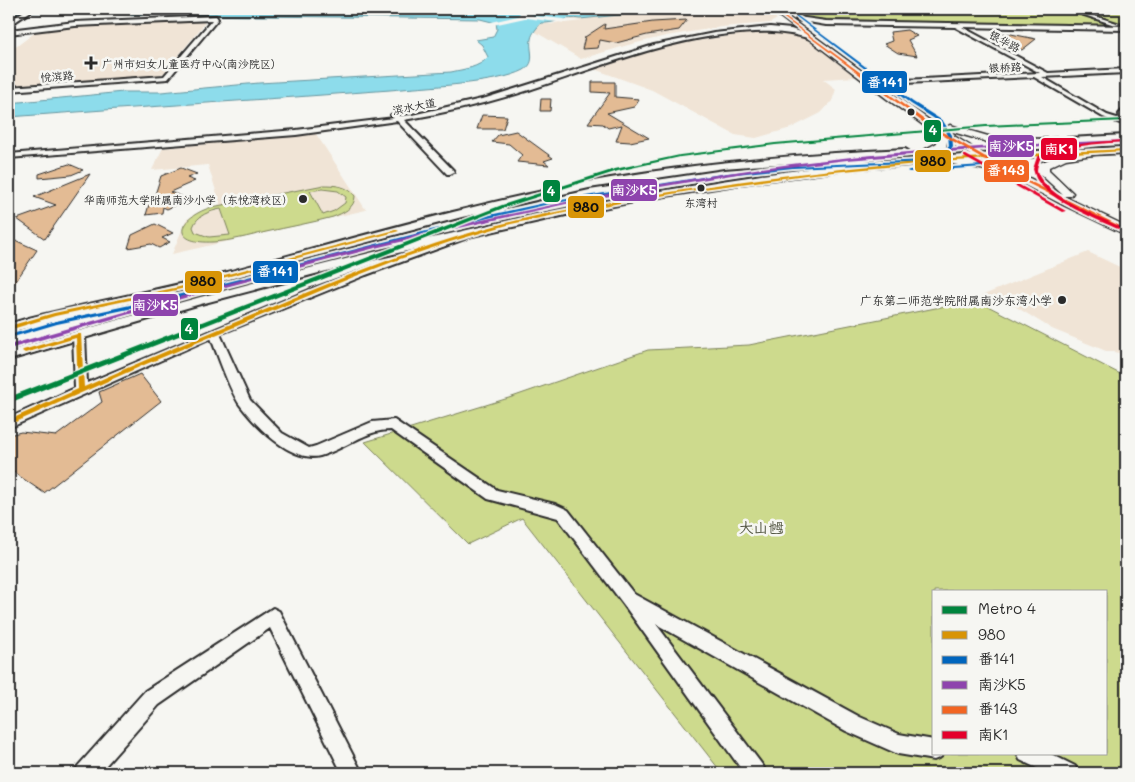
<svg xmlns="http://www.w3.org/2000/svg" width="1135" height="782" font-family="Mali,'LXGW WenKai TC',sans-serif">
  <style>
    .built { fill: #f0e4d6 }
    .green { fill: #cdda8d; stroke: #7c825c; fill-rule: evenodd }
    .water { fill: #8ddceb; stroke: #66959e }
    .pier { fill: #f6f6f2 }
    .building { fill: #e3bb94; stroke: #2b2b2b }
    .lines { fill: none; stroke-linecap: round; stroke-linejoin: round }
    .minor-casing { stroke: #2b2b2b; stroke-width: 4 }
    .major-casing { stroke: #2b2b2b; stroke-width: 4 }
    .highway-casing { stroke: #2b2b2b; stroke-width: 3 }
    .minor { fill: #f6f6f2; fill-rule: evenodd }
    .major { fill: #f6f6f2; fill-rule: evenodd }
    .highway { fill: #f6f6f2; fill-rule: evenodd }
    .bus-1-casing { stroke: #f6f6f2; stroke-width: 4 }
    .bus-2-casing { stroke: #f6f6f2; stroke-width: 4 }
    .bus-3-casing { stroke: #f6f6f2; stroke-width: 4 }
    .bus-4-casing { stroke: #f6f6f2; stroke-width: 4 }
    .bus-5-casing { stroke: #f6f6f2; stroke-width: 4 }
    .bus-1 { fill: #d89406; fill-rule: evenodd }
    .bus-2 { fill: #0065bd; fill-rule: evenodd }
    .bus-3 { fill: #8e44ad; fill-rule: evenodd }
    .bus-4 { fill: #f26522; fill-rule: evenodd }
    .bus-5 { fill: #e4002b; fill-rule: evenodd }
    .metro-1-casing { stroke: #f6f6f2; stroke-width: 3 }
    .metro-1 { fill: #00843d; fill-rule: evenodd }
    .poi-dot { fill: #2b2b2b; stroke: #f6f6f2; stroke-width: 2 }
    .labels { text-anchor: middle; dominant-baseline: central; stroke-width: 5; stroke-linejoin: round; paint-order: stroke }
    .far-street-label { font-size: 11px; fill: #2b2b2b; stroke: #f6f6f2 }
    .far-poi-label { font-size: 11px; fill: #2b2b2b; stroke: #f6f6f2; text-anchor: start }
    .bus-label { font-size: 11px; fill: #2b2b2b; stroke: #f6f6f2 }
    .poi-label { font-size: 12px; fill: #2b2b2b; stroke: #f6f6f2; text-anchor: end }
    .near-park-label { font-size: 15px; fill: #545744; stroke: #f6f6f2 }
    .line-badge { stroke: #f6f6f2; stroke-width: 2 }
    .badge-label { font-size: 14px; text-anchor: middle; font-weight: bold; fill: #fff }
    .pale-badge-label { font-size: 14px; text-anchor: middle; font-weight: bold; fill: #111 }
  </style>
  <rect width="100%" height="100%" fill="#f6f6f2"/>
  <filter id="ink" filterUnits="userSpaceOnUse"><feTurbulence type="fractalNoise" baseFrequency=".02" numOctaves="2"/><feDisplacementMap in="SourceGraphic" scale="10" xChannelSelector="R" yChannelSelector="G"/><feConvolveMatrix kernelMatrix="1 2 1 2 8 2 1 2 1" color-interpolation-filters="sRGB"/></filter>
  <g filter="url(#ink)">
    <path class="built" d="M715,9H763L777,19L770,23L721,27L666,36L628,45L581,59L534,31L541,23L552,24L573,18L580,19L636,13Z
      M200,21L205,23L164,73L155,76L9,85V52L37,31L67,27Z
      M762,31L791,33L805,38L856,77L823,79L836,89L832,101L821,113L791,128L756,138L735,135L652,90L594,69L635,54L683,43Z
      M316,134L366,210L172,254L186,220L197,213L220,204L208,165L152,170L163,148Z
      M1088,252L1126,270V354L1106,351L1052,329L1013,305L981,296Z"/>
    <path class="green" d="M789,9H1126V27L817,19L799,16Z
      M324,185C335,185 348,186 355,196C355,208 343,213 333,217C311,223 288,227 266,232C249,236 231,241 213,242C169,244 177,218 212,207ZM322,189L338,191L346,197L345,203L334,211L323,215L310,191ZM221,209L230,235L209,237L195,232L193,227C197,215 210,211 221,209Z
      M976,300L1126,377V773H722L522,518L468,544L365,442L512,397L648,350L749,345ZM934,591H1106V753H934Z"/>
    <path class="water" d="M9,9H715L648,12L580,19C568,16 554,24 541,23C537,28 532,33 531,39C529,51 537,62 524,70C498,84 422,87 390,90C263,100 136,107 9,117V103L123,92H161L259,83L451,72C464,69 479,68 488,57L482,45L476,40L493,37L497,29L496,23L480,19L118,14L119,10L9,13Z"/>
    <path class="pier" d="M517,9H525L528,13L535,16L582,21L565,23L525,18L493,25L487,23L518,16L520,13Z"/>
    <path class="building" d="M687,20L679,30L647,35L616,43L600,40L598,48L582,49L585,37L605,24L604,29L653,22Z
      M907,30L917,36L908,40L917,56L898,53L884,44L892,41L890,32Z
      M994,33L1011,34L1036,39L1022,50L1000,43Z
      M592,82H615V97L639,99L634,107L607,113L649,138L630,142L616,141L622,125L608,128L603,124L588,123L610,93L592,92Z
      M541,99H551L550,111H540Z
      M482,115L507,116L503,129H477Z
      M516,131L553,158L544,161L549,165L517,162L522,155L509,144L492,142L498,135Z
      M69,164L83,170L71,175L39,178V174Z
      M181,168L197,174L187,178L195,181L170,192L189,199L167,209L163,207L162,213L146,215L150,201H153L161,176Z
      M90,174L45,239L17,219L56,205L34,197Z
      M155,224L173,233L162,238L170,242L159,248L151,244L128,248L132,235Z
      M17,241L37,250L9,291V245Z
      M140,374L161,401L44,493L9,469V435L21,432L56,436L102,402L99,392Z"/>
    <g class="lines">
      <defs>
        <path id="minor" d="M1066,9H1072L1120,24L1115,25Z
          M216,16L218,19L168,79L9,91V87L164,76L212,20L75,26L9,34V30L75,22Z
          M798,17L826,21L1126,26V30L962,27L1048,73L1126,69V73L1042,77L1107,115L1120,119L1119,114L1126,107V125L1103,117L1034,77L883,84V82L885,81L1040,73L955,27L826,25L796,20Z
          M770,27L791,29L814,37L811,39C779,29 755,31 721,35C653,44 594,69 529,90C488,103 446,113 404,120L453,170L454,172L450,174H447L397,121L296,135L9,158V154L296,130L394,118L391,115L395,113L400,116L412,115L486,98L654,45L714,33Z
          M464,233L469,236L467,238L366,275L220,334L250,400L282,433L309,448L316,446L372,422L394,420L497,490L555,504L568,510L634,594L860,717L899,734L934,740V753H942L941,757L934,760L898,754L846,731L656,624L763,766L766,773H744L624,605L558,518L488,499L391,430C365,430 345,449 320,456C291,463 256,426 240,405C230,391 218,356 211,338L9,428V418L75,388L73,335L75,333L79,332L85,335L87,383L309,290Z
          M273,608L279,611L362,773H342L270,628L159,705L99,773H75L78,766L145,691Z
          M1017,753H1049L1075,766L1078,773H1047L1020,760Z"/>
        <path id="major" d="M27,9H34L9,26V21Z
          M1126,135V141L1030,146L1025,143L1030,140Z
          M1126,147V153L987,159L847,170L755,182L660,197L566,215L380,257L197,305L9,360V351C254,280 501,213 755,176C878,158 1002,152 1126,147Z
          M905,149L910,152L908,154L724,168L589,188L462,217L214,283L9,332V324L29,318C89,303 149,292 209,277C335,244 460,206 588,182C693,163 799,154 905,149Z"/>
        <path id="highway" d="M770,9H777L936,125L990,158L1063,195L1037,171L1040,163L1064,153L1106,149L1107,151L1106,153L1066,159L1049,167V170L1073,193L1071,196H1063L1126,226V235L1065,206L996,170L992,171L936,161L934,159L936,157L940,156L984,163L947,141L946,147L929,154H921L920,152L937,143L933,132L887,99Z
          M950,125L995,138L1047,139L1052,142L1047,145L994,144L946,130L945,128Z"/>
      </defs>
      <use href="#minor" class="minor-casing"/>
      <use href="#major" class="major-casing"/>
      <use href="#highway" class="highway-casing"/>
      <use href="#minor" class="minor"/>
      <use href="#major" class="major"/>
      <use href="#highway" class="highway"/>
      <defs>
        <path id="bus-1" d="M1126,149V151L938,162L813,174L689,191L569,212L511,224L450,242L400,259L351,278L144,365L9,425V420L78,389L76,338L25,353L22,351L23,350L77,334H81L84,387C147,359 210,333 274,306C344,277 414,248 487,228C541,213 597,204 652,195C809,168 967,156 1126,149Z
          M395,230H397L399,231L181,289L55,316L9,330V326L54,313L179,287Z"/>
        <path id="bus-2" d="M786,9H788L913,102L943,121L952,135L953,146L950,151L926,162L793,168L727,175L549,204L488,218L181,298L57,324L13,337H9V335L56,321L181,294L485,216L549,202L727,173L793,166L925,160L947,149L949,146L948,135L941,123L911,104Z
          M997,164H998V166L909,172L907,171L909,170Z"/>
        <path id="bus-3" d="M1126,140V142L987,149L847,160L755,171L660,187L566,204L472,225L379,247L195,295L9,349V345C254,274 502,206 755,169C878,151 1002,145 1126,140Z"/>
        <path id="bus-4" d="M772,9H774L934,127L1015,174L1126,229V232L1013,176L932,129Z"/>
        <path id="bus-5" d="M1126,140V142C1096,144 1067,145 1040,159C1039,162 1037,167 1037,170C1041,194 1103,219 1124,228V230H1120C1098,220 1050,201 1037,180C1035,177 1034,172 1033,169L1037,157C1065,143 1095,142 1126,140Z
          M964,155H966L1066,211L1062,212L964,157Z"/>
      </defs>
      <use href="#bus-1" class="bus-1-casing"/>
      <use href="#bus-2" class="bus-2-casing"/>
      <use href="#bus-3" class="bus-3-casing"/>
      <use href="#bus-4" class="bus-4-casing"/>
      <use href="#bus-5" class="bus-5-casing"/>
      <use href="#bus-1" class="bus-1"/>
      <use href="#bus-2" class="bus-2"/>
      <use href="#bus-3" class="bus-3"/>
      <use href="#bus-4" class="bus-4"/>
      <use href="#bus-5" class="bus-5"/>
      <defs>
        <path id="metro-1" d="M1126,119V121L986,127L775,145L680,157L618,171L506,207L9,403V397L502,205L615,169L680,155L775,143L986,125Z"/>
      </defs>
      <use href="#metro-1" class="metro-1-casing"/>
      <use href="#metro-1" class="metro-1"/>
    </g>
  </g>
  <g class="poi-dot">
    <path d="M88.5 55.5h5v5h5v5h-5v5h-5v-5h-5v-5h5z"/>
    <circle cx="911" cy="112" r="4.5"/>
    <circle cx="701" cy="188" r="4.5"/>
    <circle cx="303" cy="199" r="5"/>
    <circle cx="1062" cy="300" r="5"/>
  </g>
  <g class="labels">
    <g class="far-street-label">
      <text transform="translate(1005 41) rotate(28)">银华路</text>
      <text transform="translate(1005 67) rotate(-3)">银桥路</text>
      <text transform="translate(57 76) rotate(-4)">悦滨路</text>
      <text transform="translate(414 106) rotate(-11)">滨水大道</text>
    </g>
    <g class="far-poi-label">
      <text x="102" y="63">广州市妇女儿童医疗中心(南沙院区)</text>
      <text x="293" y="199" text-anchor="end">华南师范大学附属南沙小学（东悦湾校区）</text>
    </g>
    <g class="bus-label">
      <text x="701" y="202">东湾村</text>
    </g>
    <g class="poi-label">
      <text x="1052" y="300">广东第二师范学院附属南沙东湾小学</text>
    </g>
    <g class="near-park-label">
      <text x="761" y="527">大山乸</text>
    </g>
  </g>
  <g class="line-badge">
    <rect x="861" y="70" width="47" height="24" rx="5" fill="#0065bd"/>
    <rect x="923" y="119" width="19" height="24" rx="5" fill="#00843d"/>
    <rect x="987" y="134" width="48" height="24" rx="5" fill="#8e44ad"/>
    <rect x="1040" y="137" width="38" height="24" rx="5" fill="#e4002b"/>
    <rect x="914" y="149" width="38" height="24" rx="5" fill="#d89406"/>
    <rect x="983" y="159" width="47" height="24" rx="5" fill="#f26522"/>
    <rect x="610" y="178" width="48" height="24" rx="5" fill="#8e44ad"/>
    <rect x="542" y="179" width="19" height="24" rx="5" fill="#00843d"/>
    <rect x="567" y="195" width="38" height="24" rx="5" fill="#d89406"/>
    <rect x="252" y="260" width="47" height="24" rx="5" fill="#0065bd"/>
    <rect x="184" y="270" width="39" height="24" rx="5" fill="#d89406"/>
    <rect x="132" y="293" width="47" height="24" rx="5" fill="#8e44ad"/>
    <rect x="180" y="317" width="19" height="24" rx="5" fill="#00843d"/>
  </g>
  <g class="badge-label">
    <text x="885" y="87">番141</text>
    <text x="933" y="135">4</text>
    <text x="1011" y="151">南沙K5</text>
    <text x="1059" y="154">南K1</text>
    <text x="1006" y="175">番143</text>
    <text x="634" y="195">南沙K5</text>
    <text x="551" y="196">4</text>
    <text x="275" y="276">番141</text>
    <text x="155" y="310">南沙K5</text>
    <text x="189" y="334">4</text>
  </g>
  <g class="pale-badge-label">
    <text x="933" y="166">980</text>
    <text x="586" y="212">980</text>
    <text x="203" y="286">980</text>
  </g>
  <rect width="1135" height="782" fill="none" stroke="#f6f6f2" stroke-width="30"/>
  <rect x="15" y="15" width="1105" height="752" fill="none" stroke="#2b2b2b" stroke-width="2" filter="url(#ink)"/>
  <rect x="932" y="590" width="175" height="165" fill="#f6f6f2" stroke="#a5a5a2"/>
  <rect x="942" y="606" width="25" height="8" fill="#00843d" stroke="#a5a5a2"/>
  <text x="978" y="614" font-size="15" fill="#2b2b2b">Metro 4</text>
  <rect x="942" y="631" width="25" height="8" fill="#d89406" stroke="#a5a5a2"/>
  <text x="978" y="640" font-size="15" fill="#2b2b2b">980</text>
  <rect x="942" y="656" width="25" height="8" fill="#0065bd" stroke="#a5a5a2"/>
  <text x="978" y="664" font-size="15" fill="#2b2b2b">番141</text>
  <rect x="942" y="681" width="25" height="8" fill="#8e44ad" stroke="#a5a5a2"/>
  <text x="978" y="690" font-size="15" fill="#2b2b2b">南沙K5</text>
  <rect x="942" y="706" width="25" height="8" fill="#f26522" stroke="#a5a5a2"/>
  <text x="978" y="714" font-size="15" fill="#2b2b2b">番143</text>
  <rect x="942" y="731" width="25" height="8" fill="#e4002b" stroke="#a5a5a2"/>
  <text x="978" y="740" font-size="15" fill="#2b2b2b">南K1</text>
</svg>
